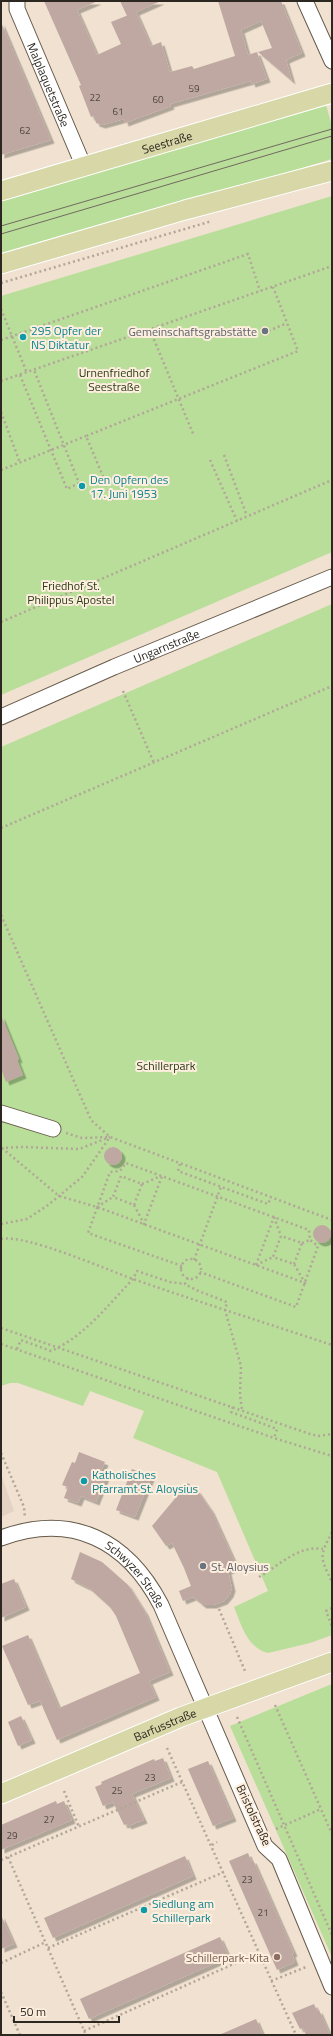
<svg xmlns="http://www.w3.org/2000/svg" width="333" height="2036" font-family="'Titillium Web',sans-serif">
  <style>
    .education { fill: #e4d2c2 }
    .green { fill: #b8de99 }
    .building { fill: #bfa8a2; filter: url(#shadow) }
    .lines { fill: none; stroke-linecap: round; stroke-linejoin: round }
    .minor-casing { stroke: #665a4b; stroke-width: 17 }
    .major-casing { stroke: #fff; stroke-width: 21 }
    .path { stroke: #b2a698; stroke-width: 2.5; stroke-dasharray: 2 3; stroke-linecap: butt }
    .minor { stroke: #fff; stroke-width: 15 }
    .major { stroke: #d7d7a7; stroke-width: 19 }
    .tram { stroke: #726a5f; stroke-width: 1 }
    .worship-dot { fill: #6b7280; stroke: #fdeedd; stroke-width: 1.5 }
    .culture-dot { fill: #0f9aa8; stroke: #fdeedd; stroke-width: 1.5 }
    .education-dot { fill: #8d6e63; stroke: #fdeedd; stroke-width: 1.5 }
    .labels { text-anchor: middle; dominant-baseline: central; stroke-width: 4; stroke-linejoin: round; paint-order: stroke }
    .number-label { font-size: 10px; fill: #514740 }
    .street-label { font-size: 12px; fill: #2c2720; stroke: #fdeedd }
    .culture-label { font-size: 12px; fill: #0d838f; stroke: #fdeedd; text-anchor: start }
    .worship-label { font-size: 12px; fill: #5b616d; stroke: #fdeedd; text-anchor: end }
    .park-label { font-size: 12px; fill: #293b17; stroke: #fdeedd }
    .education-label { font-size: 12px; fill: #785e54; stroke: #fdeedd; text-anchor: end }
  </style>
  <defs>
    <filter id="shadow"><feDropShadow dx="3.5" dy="3.5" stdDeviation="0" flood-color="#0004"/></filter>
  </defs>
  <rect width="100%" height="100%" fill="#f0e1d0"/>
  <path class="education" d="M1,1474L14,1511L1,1517Z"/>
  <path class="green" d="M326,105L332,126V159L1,258V201Z
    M332,196V552L1,695V296Z
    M332,604V1635L310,1643L268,1653C247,1648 241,1624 234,1607L268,1591L217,1472L133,1438L144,1411L90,1391L83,1406L18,1383H10L1,1386V747Z
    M332,1684V1957L230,1726Z"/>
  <path class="building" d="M44,1H98L77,10L97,55L121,44L111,22L136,12L151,46L161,42L170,72L192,66L194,69L235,56L218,1H281L302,53L286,60L292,81L258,52L272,48L261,21L241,30L248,55L257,52L267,79L252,84L251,81L170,104L171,106L125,123L124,119L102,125L96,123L94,116L91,117L79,86L81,85Z
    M120,1H161L127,16Z
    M1,22L51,140L1,155Z
    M1,1015L19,1059L17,1060L23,1075L6,1082L1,1069Z
    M104 1156a9 9 0 1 1 18 0a9 9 0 1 1-18 0Z
    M313 1234a9 9 0 1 1 18 0a9 9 0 1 1-18 0Z
    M79,1452L105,1462L100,1473L106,1476L96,1502L81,1496L78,1503L64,1498L68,1487L62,1485L72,1462L75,1463Z
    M132,1469L151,1477L135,1517L116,1510Z
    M188,1483L198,1491L211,1510L237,1567L228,1571L232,1588L230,1594L224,1601L213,1605H203L193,1597L183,1601L179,1591L191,1586L184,1568L172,1543L166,1546L152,1526Z
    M80,1552L102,1562L128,1585L145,1612L170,1672L149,1681L156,1697L57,1740L40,1701L28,1705L2,1646L28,1635L59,1708L140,1673L116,1616L110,1607L89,1588L71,1579Z
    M14,1579L26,1607L1,1618V1584Z
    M21,1716L32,1740L18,1746L8,1722Z
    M163,1758L171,1778L132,1794L144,1820L128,1826L127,1824L124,1825L113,1802L103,1806L95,1787L102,1784L101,1782L154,1759L155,1761Z
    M208,1761L233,1818L213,1826L188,1769Z
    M56,1801L57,1804L64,1801L72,1820L1,1850V1825Z
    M248,1853L251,1861L253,1860L294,1953L292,1954L295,1962L277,1970L229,1861Z
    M185,1856L193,1876L53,1938L44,1918Z
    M1,1915L14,1944L1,1949Z
    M220,1937L229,1957L89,2019L80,1999Z
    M314,2004L317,2011L319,2010L330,2035H306L303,2028L300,2029L292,2013Z
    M256,2019L263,2035H219Z"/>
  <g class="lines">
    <defs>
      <g id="minor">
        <path id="s1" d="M17,1V9L84,167"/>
        <path d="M305,1L332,61"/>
        <path id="s2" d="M1,717L114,667L332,577"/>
        <path d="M1,1113L53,1129"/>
        <path id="s3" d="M1,1538C72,1512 127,1540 161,1605L265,1846L279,1859L332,1987"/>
      </g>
      <g id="major">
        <path id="s4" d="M1,191L332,93"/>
        <path d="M1,264L185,210L332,171"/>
        <path id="s5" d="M1,1794L181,1717L332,1662"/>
      </g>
    </defs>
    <use href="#minor" class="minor-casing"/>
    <use href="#major" class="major-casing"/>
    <path class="path" d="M1,283L212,221
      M1,309L27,373
      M150,330L194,436
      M264,333L287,323
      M1,340L248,254L260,291
      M20,375L67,489L79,483L34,370
      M1,381L332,266
      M1,412L20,463
      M224,455L247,516
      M210,460L237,521
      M1,470L86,436
      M113,500L86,436L298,351L273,287
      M1,622L332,480
      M123,691L154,763
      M1,828L332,686
      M1,915L91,1120L110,1137L332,1220
      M66,1133L82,1138L110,1137
      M1,1148L23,1147L79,1149L110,1137
      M2,1148L59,1196L97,1207L305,1283L294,1264L273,1257L281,1236L302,1243L294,1264
      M180,1164L178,1171L268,1204L271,1197
      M142,1184L161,1176
      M134,1205L142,1184L121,1176L113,1197L134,1205L144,1224L162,1176
      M97,1207L113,1197
      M274,1217L281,1236
      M1,1224L27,1219L48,1205L82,1177L110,1137
      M1,1239C26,1234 105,1269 133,1279C199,1302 266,1323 332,1345
      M302,1243L310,1240
      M181 1269a10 10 0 1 1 20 0a10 10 0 1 1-20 0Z
      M194,1260L221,1187
      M256,1265L274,1217
      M256,1265L273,1257
      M182,1266L88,1233L110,1172L120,1171L126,1163L309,1230L310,1240L318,1246L296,1307L200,1272
      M188,1278L185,1284L196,1290L227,1302L225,1310L241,1366L240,1395L242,1410
      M1,1328L310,1434L319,1436L332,1434
      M1,1344L274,1438L332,1456
      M17,1349L21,1340L51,1351C85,1336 108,1305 133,1279L137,1271L170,1282L185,1284
      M233,1407L231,1412L277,1429L274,1438
      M1,1453L24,1507L25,1518
      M332,1532C319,1557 320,1557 332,1582
      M259,1577C280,1565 298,1545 323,1549
      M332,1608L326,1611L332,1626
      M219,1609L245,1671
      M275,1705L332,1834
      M237,1717L332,1935
      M167,1748L296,2035
      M64,1791L79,1827
      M276,1829L321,1809
      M212,1845L217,1842
      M8,1857L86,2035
      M1,1860L182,1782
      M48,1948L224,1872
      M1,1963L46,1942
      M271,1981L306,1967
      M1,1992L20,2035
      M84,2031L258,1953"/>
    <use href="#minor" class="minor"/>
    <use href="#major" class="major"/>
    <path class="tram" d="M1,226L332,129
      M1,234L332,136"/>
  </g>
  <g class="worship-dot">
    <circle cx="265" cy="331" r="4"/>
    <circle cx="203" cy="1566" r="4"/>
  </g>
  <g class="culture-dot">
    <circle cx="23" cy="337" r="4"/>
    <circle cx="82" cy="486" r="4"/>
    <circle cx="84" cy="1481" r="4"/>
    <circle cx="144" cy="1910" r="4"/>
  </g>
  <circle class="education-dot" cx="277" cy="1957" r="4"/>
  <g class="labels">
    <g class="number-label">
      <text x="194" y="88">59</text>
      <text x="95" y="97">22</text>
      <text x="158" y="99">60</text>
      <text x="118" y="111">61</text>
      <text x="25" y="130">62</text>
      <text x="150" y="1777">23</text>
      <text x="117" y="1790">25</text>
      <text x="49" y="1819">27</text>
      <text x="12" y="1835">29</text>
      <text x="247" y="1879">23</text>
      <text x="263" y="1912">21</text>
    </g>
    <g class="street-label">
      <text stroke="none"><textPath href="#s1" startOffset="90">Malplaquetstraße</textPath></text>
      <text stroke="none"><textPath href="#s4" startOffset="173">Seestraße</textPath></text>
      <text stroke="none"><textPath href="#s2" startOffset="180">Ungarnstraße</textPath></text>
      <text stroke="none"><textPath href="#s3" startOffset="152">Schwyzer Straße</textPath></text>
      <text stroke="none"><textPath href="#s5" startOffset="178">Barfusstraße</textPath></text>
      <text transform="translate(254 1815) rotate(65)">Bristolstraße</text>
    </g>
    <g class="culture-label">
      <text x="31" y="330">295 Opfer der<tspan x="31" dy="14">NS Diktatur</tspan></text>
      <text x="90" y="479">Den Opfern des<tspan x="90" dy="14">17. Juni 1953</tspan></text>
      <text x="92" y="1474">Katholisches<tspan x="92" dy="14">Pfarramt St. Aloysius</tspan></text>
      <text x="152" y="1903">Siedlung am<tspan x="152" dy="14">Schillerpark</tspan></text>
    </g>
    <g class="worship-label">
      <text x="257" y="331">Gemeinschaftsgrabstätte</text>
      <text x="211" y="1566" text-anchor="start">St. Aloysius</text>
    </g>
    <g class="park-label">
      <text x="114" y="372">Urnenfriedhof<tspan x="114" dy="14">Seestraße</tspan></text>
      <text x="71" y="585">Friedhof St.<tspan x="71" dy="14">Philippus Apostel</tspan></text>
      <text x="166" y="1065">Schillerpark</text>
    </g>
    <g class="education-label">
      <text x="269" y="1957">Schillerpark-Kita</text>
    </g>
  </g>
  <rect width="333" height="2036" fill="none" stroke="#2c2720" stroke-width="4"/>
  <path d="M14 2016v6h105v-6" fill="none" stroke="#2c2720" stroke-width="2"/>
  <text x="20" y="2016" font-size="12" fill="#2c2720" stroke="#fdeedd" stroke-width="3" paint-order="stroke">50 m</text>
</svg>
